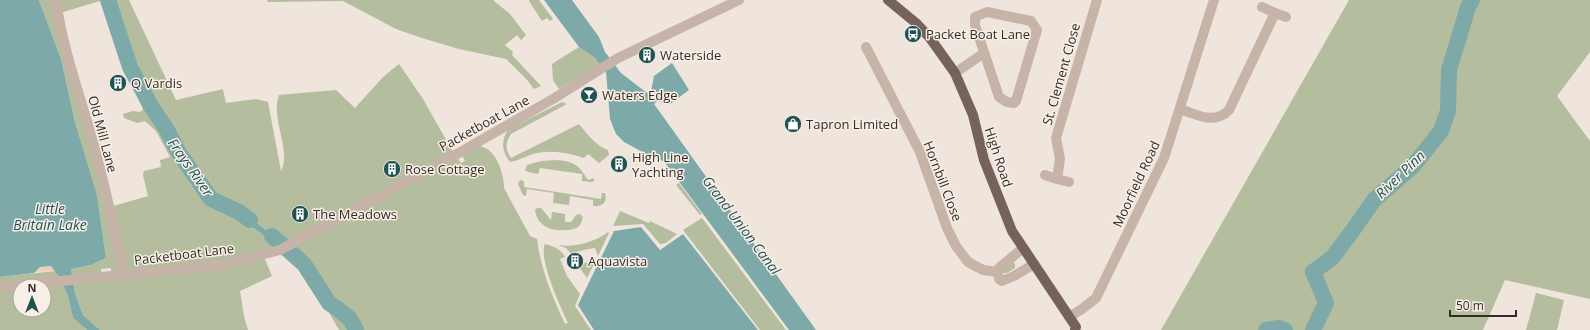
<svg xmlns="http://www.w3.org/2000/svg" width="1590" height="330" font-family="'Open Sans',sans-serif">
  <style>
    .green { fill: #b4bd9d }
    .sand { fill: #e8d3b5 }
    .water { fill: #7daaa9 }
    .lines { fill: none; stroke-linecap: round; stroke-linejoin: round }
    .river { stroke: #7daaa9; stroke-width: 16 }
    .minor { stroke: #c6b4a9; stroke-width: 10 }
    .primary { stroke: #75625a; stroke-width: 10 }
    .labels { text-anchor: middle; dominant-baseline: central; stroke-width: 3; stroke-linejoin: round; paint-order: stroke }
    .poi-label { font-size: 13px; fill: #342b28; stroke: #f8efe7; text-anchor: start }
    .street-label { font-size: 13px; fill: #342b28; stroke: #f8efe7 }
    .water-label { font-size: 14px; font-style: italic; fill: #215252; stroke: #f8efe7 }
  </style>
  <rect width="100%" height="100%" fill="#efe5dc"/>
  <path class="green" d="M39,0H55L57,16L95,155L122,274L111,275V268L101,269L102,277H95V279C152,276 208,269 264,257L272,276L240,291L244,316L248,330H100L83,315L75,293L71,269L91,265L106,258L97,195L75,122L61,59Z
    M58,0H103L60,13Z
    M109,0H129L176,100L223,89L226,103L256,99L268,102L281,171C292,150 270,119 279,95L336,90L355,108L383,77L399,64L423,99L453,152L287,245L239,210L233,209L214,199L182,153L130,67Z
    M267,0H493L510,14L526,35L521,40L517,35L505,45L513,52L512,55L541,86L534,89L528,81L506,59L459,49L422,38L396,29L343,1L268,2Z
    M530,0H539L553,19L550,21L547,18L542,21L529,1Z
    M1349,0H1590V52L1557,96L1590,141V299L1505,280L1483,330H1285L1279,328L1266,330H1161Z
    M579,47L595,58L600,64L559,89L553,80L552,64Z
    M138,89L176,156L206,200L209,198L233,210L243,220L275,244V248L221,261L125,272L110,207L148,196L143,175L144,171L161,167L160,160L170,157L156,131L145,121L137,123L124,118L123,114L133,111L140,112L143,110L135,90Z
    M562,102L567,104L511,134C505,143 505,149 511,158L579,124C588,135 595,145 608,150L609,155L599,163L588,154L584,158C567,152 548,149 530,155C523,158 516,161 510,162C502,152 500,140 509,129Z
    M479,146C496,148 504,173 504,188L530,236L537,239C541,270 552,296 565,324L568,323C561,308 538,259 545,244C553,246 561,249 565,257L560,259L567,276L580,294L575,306L591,330H359L353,317L341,308L331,302L304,260L291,248L457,157L461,163L465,161L462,155Z
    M558,160C576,162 579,166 588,180L594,178V181L591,182L582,181V174L540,168L538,174L528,172L525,170L527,165L541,161Z
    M520,180L524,181V187L601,199L602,193H605C608,203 601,207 593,206V200L570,196L569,205L553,203L554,193L527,189L526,196L523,195L518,184Z
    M679,183L702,214L700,215L676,185Z
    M537,208H541L551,220L552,212L565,214V222H571L576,215L580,214L583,217C582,220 581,224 579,226C576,229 570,230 567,230C552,232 537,226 535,210Z
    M620,211L649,223L650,221L677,234L666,243L660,244L643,224L613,226Z
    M702,218L786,330H760L683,230Z
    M608,232L609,233L598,256L595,248C586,249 580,251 571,254L566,248L558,245C574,248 595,242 608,232Z
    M285,250H286L304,265L327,303L349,319L355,330H339L303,267Z
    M595,262L587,278L579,267L585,263Z
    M1013,262L1015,264V268L1007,273H1002L1003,268Z
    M56,271L60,278L0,285V277Z
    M63,285L68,296L73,318L87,330H0V291L20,289V310H44V287Z
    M1536,293L1564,300L1557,330H1526Z"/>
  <path class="sand" d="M51,266L56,271L35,272L40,267Z"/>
  <path class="water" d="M0,0H39L61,59L75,122L97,195L106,258L91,265L71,269L75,293L83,315L100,330H87L73,318L68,296L60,278L51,266L40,267L34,273L0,277Z
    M544,0H572L599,37L605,52L621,73L647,93L651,91L654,76L672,63L689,90L670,104L657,101L654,104L816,330H789L666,164L661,160L648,155L624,142L616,134L610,119L606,72L595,58L579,47Z
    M233,209L239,210L285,244L275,248V244L243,220Z
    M641,227L660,250L683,234L758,330H594L578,305L614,231Z"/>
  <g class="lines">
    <path class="river" d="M108,0L130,67L151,106L167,130L179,153L211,199L239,212L250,220
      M272,236L304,264L329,303L338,309L350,319L356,330
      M1266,330L1279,328L1285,330
      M1313,330L1326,303L1313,272L1332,258L1353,230L1374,200L1413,166L1441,131L1448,111L1449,70L1468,7L1472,0"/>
    <path class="minor" d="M56,0C63,52 83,103 96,153C107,193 115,234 124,275
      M987,12L1031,21L1037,30L1016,101L1014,103L1007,102L999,97L975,25V17Z
      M1275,13L1286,17
      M866,47L920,152L947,228L956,246L968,262L983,270L998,272
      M955,73L984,53
      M1180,109C1198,115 1214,125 1229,110L1275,13L1262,7
      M1045,175L1057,179
      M1069,182L1057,179L1060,159L1056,138L1097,0
      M1023,248L999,268L998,272L999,279L1002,281L1014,276L1034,264
      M0,287L221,265L280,250L457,154L553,99L618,58L739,0
      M1069,317L1082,309L1096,298L1164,158L1214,0"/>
    <path class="primary" d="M888,0L916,23L930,38L955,73L973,115L984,160L1012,231L1076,327L1075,330"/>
  </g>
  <defs>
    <symbol id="bus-disc" viewBox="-11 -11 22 22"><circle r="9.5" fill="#215252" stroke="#f8efe7"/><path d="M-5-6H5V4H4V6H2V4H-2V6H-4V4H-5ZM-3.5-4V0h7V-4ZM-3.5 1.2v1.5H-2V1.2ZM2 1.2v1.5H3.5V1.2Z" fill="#fff"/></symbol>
    <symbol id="building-disc" viewBox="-11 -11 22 22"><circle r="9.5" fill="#215252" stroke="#f8efe7"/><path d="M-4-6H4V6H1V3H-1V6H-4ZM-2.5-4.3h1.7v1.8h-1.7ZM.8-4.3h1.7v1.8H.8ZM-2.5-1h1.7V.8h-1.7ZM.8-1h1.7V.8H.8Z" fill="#fff"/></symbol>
    <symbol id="bar-disc" viewBox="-11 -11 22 22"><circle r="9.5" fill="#215252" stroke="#f8efe7"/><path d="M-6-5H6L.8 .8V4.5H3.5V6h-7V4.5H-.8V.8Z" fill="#fff"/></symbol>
    <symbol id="shop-disc" viewBox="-11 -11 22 22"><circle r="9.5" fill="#215252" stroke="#f8efe7"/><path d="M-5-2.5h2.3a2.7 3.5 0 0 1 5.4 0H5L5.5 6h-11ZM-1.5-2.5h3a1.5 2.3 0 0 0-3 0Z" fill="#fff"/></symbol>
  </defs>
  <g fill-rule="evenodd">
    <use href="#bus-disc" x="903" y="24" width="20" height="20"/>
    <use href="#building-disc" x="637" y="45" width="20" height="20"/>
    <use href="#building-disc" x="108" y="73" width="20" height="20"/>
    <use href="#bar-disc" x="579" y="85" width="20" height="20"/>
    <use href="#shop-disc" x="783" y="114" width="20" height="20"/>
    <use href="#building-disc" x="609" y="154" width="20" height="20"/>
    <use href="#building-disc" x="382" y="159" width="20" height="20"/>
    <use href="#building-disc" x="290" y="204" width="20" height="20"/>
    <use href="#building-disc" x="565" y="251" width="20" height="20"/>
  </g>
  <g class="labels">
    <g class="poi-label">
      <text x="926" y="34">Packet Boat Lane</text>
      <text x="660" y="55">Waterside</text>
      <text x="131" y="83">Q Vardis</text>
      <text x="602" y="95">Waters Edge</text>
      <text x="806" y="124">Tapron Limited</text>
      <text x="632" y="157">High Line<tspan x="632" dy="15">Yachting</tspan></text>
      <text x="405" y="169">Rose Cottage</text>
      <text x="313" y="214">The Meadows</text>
      <text x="588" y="261">Aquavista</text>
    </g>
    <g class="street-label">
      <text transform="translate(1061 74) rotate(-74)">St. Clement Close</text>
      <text transform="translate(484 123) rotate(-29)">Packetboat Lane</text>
      <text transform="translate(103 134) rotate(75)">Old Mill Lane</text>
      <text transform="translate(999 157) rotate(72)">High Road</text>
      <text transform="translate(943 181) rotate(69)">Hornbill Close</text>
      <text transform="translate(1136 184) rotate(-65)">Moorfield Road</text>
      <text transform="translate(184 254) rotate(-7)">Packetboat Lane</text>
    </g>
    <g class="water-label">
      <text transform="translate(191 167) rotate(55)">Frays River</text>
      <text transform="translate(1400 174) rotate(-44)">River Pinn</text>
      <text x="50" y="208">Little<tspan x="50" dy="16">Britain Lake</tspan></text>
      <text transform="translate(742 225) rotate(53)">Grand Union Canal</text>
    </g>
  </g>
  <g transform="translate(32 298)"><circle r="19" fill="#f8efe7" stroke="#aaa19b"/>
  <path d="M0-3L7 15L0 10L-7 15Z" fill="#215252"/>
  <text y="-6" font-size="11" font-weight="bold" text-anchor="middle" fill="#342b28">N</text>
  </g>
  <path d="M1450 310v6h66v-6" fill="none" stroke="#342b28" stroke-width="2"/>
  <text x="1456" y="310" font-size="12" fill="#342b28" stroke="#f8efe7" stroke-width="3" paint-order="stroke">50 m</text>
</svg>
